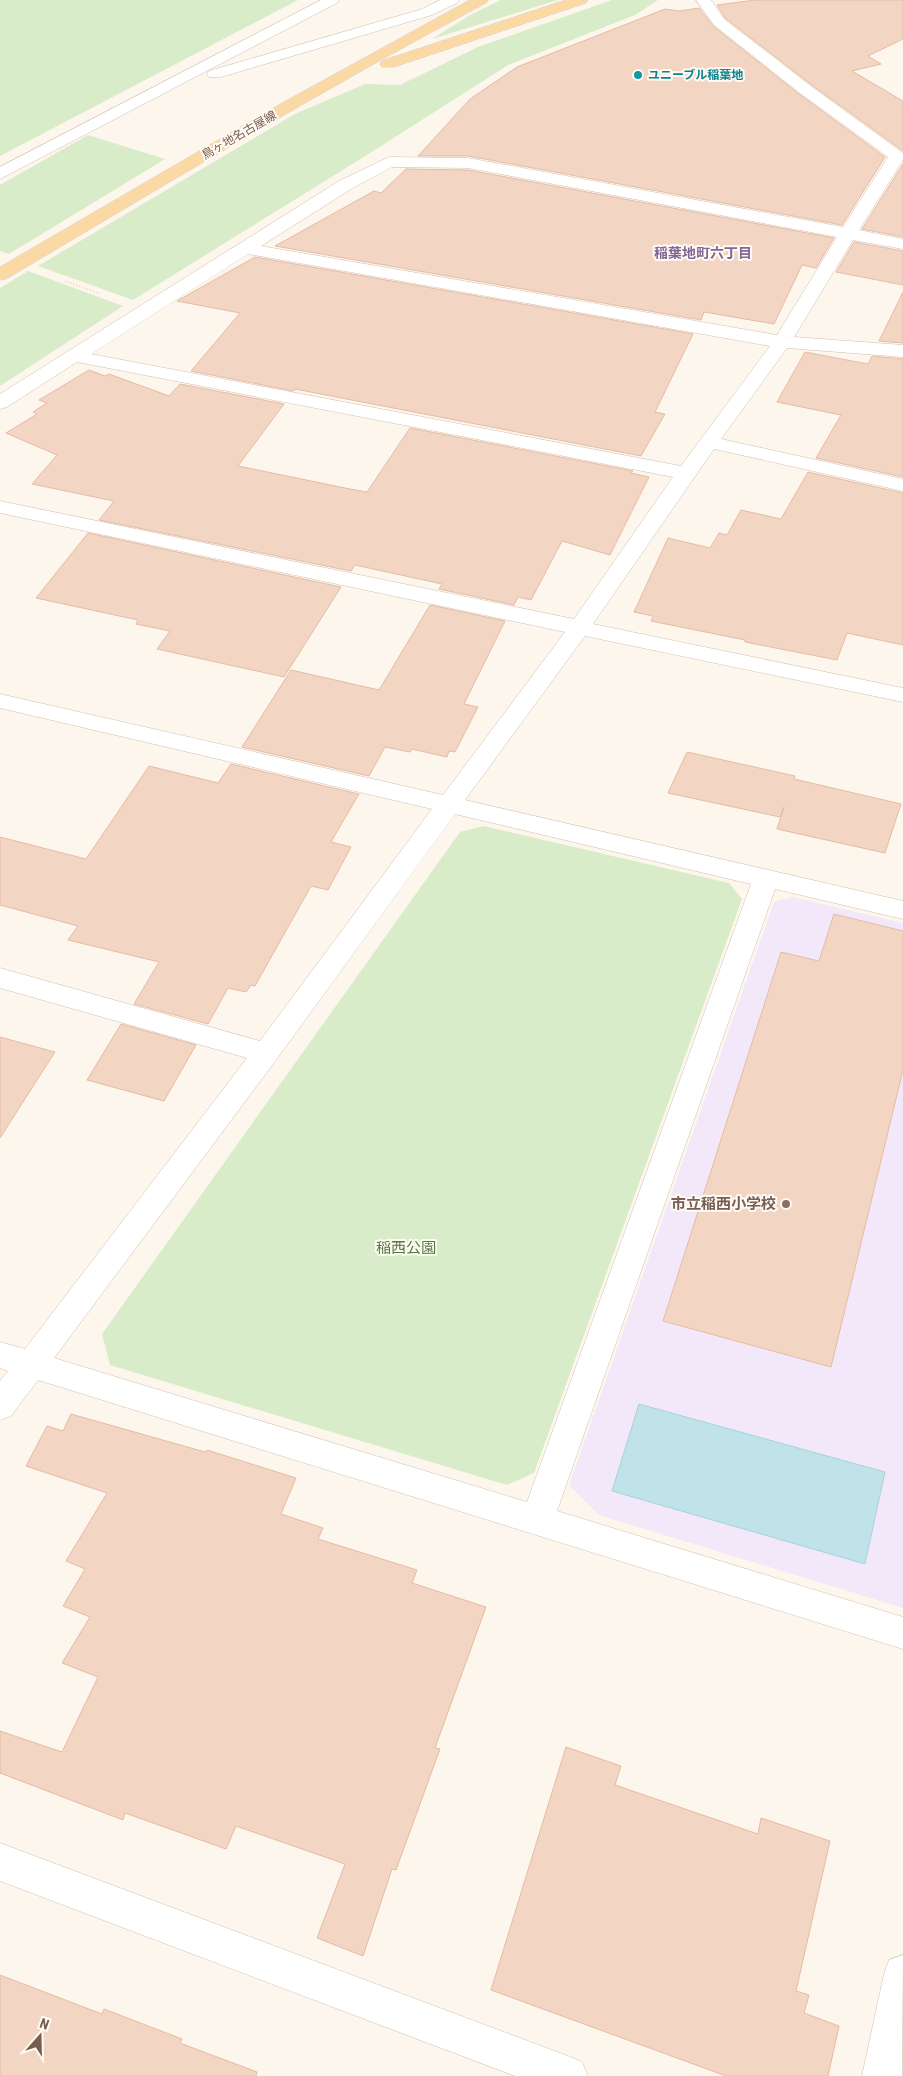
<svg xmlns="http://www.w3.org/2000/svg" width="903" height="2076" font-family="'Roboto Condensed','Noto Sans JP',sans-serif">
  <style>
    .education { fill: #f3e8fa }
    .green { fill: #d8ecc9 }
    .water { fill: #bfe3e8; stroke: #a5d3da }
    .building { fill: #f3d5c3; stroke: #e6bba3 }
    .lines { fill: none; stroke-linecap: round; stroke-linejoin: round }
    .minor-casing { stroke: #d1beb0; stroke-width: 1 }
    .major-casing { stroke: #dad1cd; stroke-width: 1 }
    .path { stroke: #d9b8a5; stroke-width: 2; stroke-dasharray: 0.5 2.5; stroke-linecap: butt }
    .minor { fill: #fff; fill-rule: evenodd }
    .major { fill: #fbd9a5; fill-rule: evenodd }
    .culture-dot { fill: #0f9aa8; stroke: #fffaf3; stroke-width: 2 }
    .education-dot { fill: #8d6e63; stroke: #fffaf3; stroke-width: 2 }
    .labels { text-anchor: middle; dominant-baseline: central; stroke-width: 4; stroke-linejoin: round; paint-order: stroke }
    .far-culture-label { font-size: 12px; font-weight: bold; fill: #0d838f; stroke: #fffaf3; text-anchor: start }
    .far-street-label { font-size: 12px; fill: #7a5c4d; stroke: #fffaf3 }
    .far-neighbourhood-label { font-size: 14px; font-weight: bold; fill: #846695; stroke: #fffaf3 }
    .education-label { font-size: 15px; font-weight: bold; fill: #785e54; stroke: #fffaf3; text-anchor: end }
    .park-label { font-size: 15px; fill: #537a41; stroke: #fffaf3 }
  </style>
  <rect width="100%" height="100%" fill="#fdf6ec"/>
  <path class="education" d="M792,897L903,923V1608L599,1515L569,1485L774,902Z"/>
  <path class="green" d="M0,0H298L0,156Z
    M501,0H558L432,39L470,15Z
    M612,0H658L635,15L508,65L378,148L133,300L38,266L295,114L365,84L400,85L478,47Z
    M88,135L165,159L9,254L0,251V185Z
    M28,271L123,306L0,386V288Z
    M483,826L729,883L742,899L534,1473L507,1485L110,1365L102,1334L460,832Z"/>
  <path class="water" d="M639,1404L885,1472L865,1564L612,1491Z"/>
  <path class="building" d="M755,0H903V39L868,56L881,64L852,71L903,101V151L813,86L725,18L717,5Z
    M699,8L713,26L799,94L885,157L842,225L468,156H418L470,99L517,67L665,9L679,11Z
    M903,164V237L862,229Z
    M406,169L468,170L834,238L816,268L802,265L774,324L704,312L701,320L275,246L374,191L381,193Z
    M854,242L903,251V285L836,272Z
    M255,257L693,334L655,412L665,414L641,456L295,389L294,391L191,371L240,313L177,301Z
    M903,292V343L879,341Z
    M805,352L868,364L872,356L903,359V477L816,458L841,415L777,402Z
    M89,370L105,376L109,374L169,396L180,384L284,404L238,466L350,489L367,492L410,428L633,471L631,473L649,477L610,555L562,541L531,600L518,597L514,605L439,589L442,584L355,565L351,571L99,520L114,501L32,484L57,455L6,433L37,414L33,412L47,403L39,400Z
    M808,472L903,493V645L847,633L837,660L745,642V640L651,621L653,616L634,612L668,538L710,548L719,533L727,535L741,510L781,519Z
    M88,533L341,587L284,677L157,649L170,631L136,624L138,620L36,598Z
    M430,605L505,621L464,704L478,707L455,752L449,751L447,757L412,749L410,752L385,747L369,776L242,747L291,670L379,690Z
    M687,752L795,776L794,779L901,804L885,853L777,829L784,807L780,817L668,793Z
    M231,764L359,794L331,842L351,847L328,890L311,886L255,986L251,985L246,992L228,988L208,1024L134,1004L159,962L68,940L78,926L0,905V837L86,859L149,766L218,783Z
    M834,914L903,931V1070L831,1367L663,1321L781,952L819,961Z
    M121,1024L196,1045L164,1101L87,1080Z
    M0,1037L55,1052L0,1138Z
    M71,1414L205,1452L207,1450L296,1478L281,1514L323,1528L318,1539L417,1570L412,1583L486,1607L435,1748L440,1749L396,1870L392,1869L363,1956L317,1938L345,1864L236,1826L226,1849L125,1813L123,1820L0,1773V1731L62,1752L98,1677L62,1663L90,1617L63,1606L85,1569L66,1561L107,1493L26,1466L47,1426L63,1431Z
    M566,1747L621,1766L615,1785L758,1834L761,1818L830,1841L796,1991L809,1995L804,2013L839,2026L828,2076H726L491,1990Z
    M0,1975L102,2014L104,2009L182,2039L180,2043L257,2072L256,2076H0Z"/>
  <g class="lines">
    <defs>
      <path id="minor" d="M321,0H339L337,3L0,179V167Z
        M440,0H459L457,3L432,15L221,77H209L207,74L209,71L422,9Z
        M696,0H711L724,19L812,87L903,153V160L859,230L903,239V249L853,240L794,337L903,345V357L787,348L721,439L903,479V491L714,449L593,624L903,688V702L585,636L465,800L903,901V919L775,889L557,1511L903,1617V1649L38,1380L11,1416L0,1420V1381L8,1371L0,1368V1342L25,1349L247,1058L0,988V968L260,1041L432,809L0,708V694L443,795L565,632L0,513V501L574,619L673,477L77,362L7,407L0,409V394L339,181L389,157L468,158L843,227L888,157L800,93L714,25ZM392,167L468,168L837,237L777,335L261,246L351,189ZM248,254L770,346L681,466L91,354ZM455,814L751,884L527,1502L54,1358L276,1060Z
        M0,1843L568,2056L582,2062L588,2076H515L0,1881Z
        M903,1955L902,2076H862L884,1974L889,1960Z"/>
      <path id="major" d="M470,0H488L486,3C323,89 165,185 6,279L0,280V267L275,107Z
        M566,0H588L586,3L394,67H382L380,64L382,61Z"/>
    </defs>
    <use href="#minor" class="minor-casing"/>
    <use href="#major" class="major-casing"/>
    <path class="path" d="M65,281L101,294"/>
    <use href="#minor" class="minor"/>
    <use href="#major" class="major"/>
  </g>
  <circle class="culture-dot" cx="638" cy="75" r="5"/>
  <circle class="education-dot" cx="786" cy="1204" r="5"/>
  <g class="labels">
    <g class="far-culture-label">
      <text x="648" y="75">ユニーブル稲葉地</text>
    </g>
    <g class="far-street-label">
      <text transform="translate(239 135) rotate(-30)">鳥ヶ地名古屋線</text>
    </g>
    <g class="far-neighbourhood-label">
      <text x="703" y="253">稲葉地町六丁目</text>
    </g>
    <g class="education-label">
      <text x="776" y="1204">市立稲西小学校</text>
    </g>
    <g class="park-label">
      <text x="406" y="1248">稲西公園</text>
    </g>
  </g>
  <g transform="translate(40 2036) rotate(20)" stroke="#fffaf3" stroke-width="4" paint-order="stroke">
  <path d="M0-4L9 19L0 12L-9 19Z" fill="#7a5c4d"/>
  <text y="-8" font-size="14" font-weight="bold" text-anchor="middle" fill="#7a5c4d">N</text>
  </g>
</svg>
